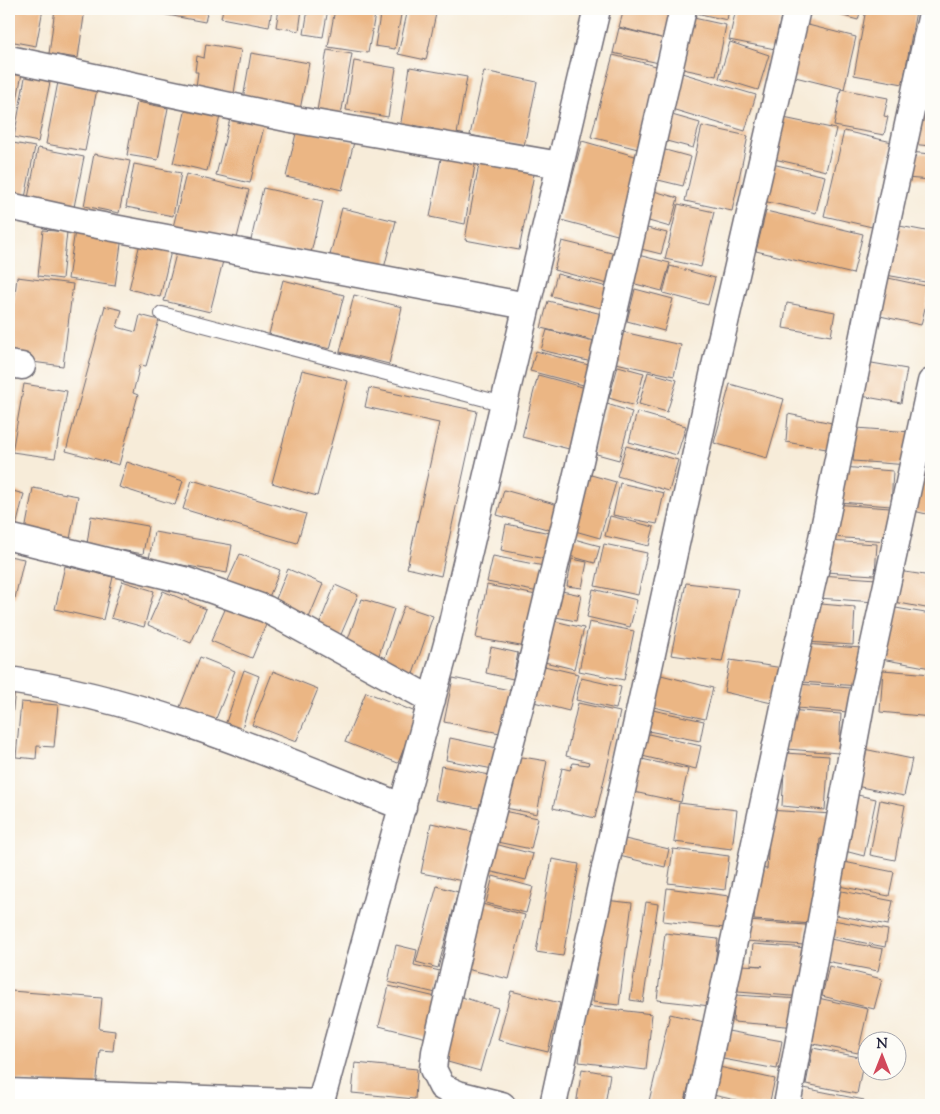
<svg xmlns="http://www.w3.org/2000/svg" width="940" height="1114" font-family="'Sorts Mill Goudy',serif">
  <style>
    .building { fill: #ebb684 }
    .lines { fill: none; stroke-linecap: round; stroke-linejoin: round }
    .service-casing { stroke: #6d6972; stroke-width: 16 }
    .minor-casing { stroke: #6d6972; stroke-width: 29 }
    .service { stroke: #fff; stroke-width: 14 }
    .minor { stroke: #fff; stroke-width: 26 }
  </style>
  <rect width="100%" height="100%" fill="#fdfcf7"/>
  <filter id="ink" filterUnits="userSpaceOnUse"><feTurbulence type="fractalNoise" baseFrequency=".02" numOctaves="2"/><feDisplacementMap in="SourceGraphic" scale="10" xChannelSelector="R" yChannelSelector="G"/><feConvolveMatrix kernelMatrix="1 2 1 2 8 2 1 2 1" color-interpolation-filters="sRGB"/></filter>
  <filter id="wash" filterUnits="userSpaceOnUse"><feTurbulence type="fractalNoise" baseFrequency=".0096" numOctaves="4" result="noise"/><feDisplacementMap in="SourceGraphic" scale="20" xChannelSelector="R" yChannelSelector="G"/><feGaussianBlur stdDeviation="1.12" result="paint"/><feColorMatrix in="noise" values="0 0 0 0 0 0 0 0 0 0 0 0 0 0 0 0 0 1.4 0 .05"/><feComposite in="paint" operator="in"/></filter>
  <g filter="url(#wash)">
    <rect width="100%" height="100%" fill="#f7ecd9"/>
    <g id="blocks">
      <path class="building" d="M9,9H43L36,46L9,41Z
        M55,9H85L78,58L49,54Z
        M163,9H208L205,22L162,14Z
        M223,9H272L269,27L221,18Z
        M279,9H302L299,31L276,27Z
        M308,9H328L323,37L304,34Z
        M335,9H376L368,53L328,47Z
        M381,9H402L395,49L375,46Z
        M408,9H437L426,60L398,54Z
        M624,9H677L659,63L613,53L619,28L661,38L619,27Z
        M697,9H729L727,20L696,13Z
        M736,9H745L781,16L775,49L729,40Z
        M817,9H861L858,20Z
        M866,9H903L916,11L903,84L854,75Z
        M689,17L726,25L716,76L678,68Z
        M804,24L856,37L844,89L791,76Z
        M730,42L769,55L758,90L719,78Z
        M206,44L241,50L234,93L196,87L198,72H195L197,56L204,58Z
        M327,50L352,54L341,115L317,111Z
        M251,53L309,63L299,115L242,105Z
        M613,55L664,68L642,150L591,137Z
        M354,61L396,68L388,117L346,110Z
        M9,66L23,68L11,132H9Z
        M410,67L467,77L456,140L434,132V129L413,125L412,130L400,128Z
        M484,71L537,82L524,146L470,135Z
        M675,71L756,95L745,131L665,107Z
        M26,72L51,77L38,142L14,137Z
        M931,75V111L917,109Z
        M58,82L97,89L85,151L46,144Z
        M841,89L888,98L884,116L888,117L884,135L834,126Z
        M137,102L168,108L158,160L127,155Z
        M187,104L221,112L207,171L173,163Z
        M232,111L266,119L250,183L216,175Z
        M914,112L931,114V146L910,144Z
        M665,113L700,123L693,148L659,139Z
        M779,117L836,129L826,171L770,158Z
        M702,126L748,136L732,211L685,201Z
        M297,129L354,142L342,190L286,177Z
        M844,131L892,142L872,227L824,216Z
        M582,141L642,158L621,236L561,220Z
        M13,143L35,147L25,198L9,195V163Z
        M38,148L84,157L74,207L28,198Z
        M658,148L691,157L683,186L650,178Z
        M909,152L931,154V180L906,178Z
        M442,153L476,159L465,224L430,217Z
        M94,154L130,161L119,213L84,206Z
        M480,159L535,169L519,250L465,240Z
        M134,164L181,173L173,216L126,207Z
        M772,164L825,176L816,213L763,201Z
        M186,174L249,190L236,242L173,227Z
        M263,188L323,201L311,253L251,240Z
        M647,189L678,198L670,227L638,218Z
        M678,204L714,212L701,267L665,259Z
        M342,208L396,221L383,272L329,259Z
        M766,211L863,234L853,274L756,251Z
        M889,224L931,232V283L880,274Z
        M639,226L667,233L661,254L633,247Z
        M43,230L67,232L62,279L38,276Z
        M75,230L122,237L115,286L68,279Z
        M141,239L172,247L160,297L129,289Z
        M562,241L620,255L612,285L554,270Z
        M177,250L223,261L210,312L164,301Z
        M634,254L670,263L662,291L628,282Z
        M670,266L715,278L708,305L663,293Z
        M557,274L611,288L605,309L551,296Z
        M879,276L930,287L921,325L871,314Z
        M17,277L73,284L63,366L9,359V344Z
        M283,280L344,295L330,349L269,334Z
        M635,289L673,299L664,331L627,321Z
        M354,295L402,307L389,364L340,352Z
        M548,301L602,314L595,341L541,328Z
        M787,303L835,312L831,336L783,328Z
        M105,306L122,310L117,327L136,332L140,315L159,320L146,366L140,365L133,393L138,395L119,465L66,451Z
        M547,330L597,343L592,362L541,350Z
        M614,330L681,345L674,376L607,361Z
        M536,351L596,367L591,387L530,371Z
        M860,361L907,369L901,403L855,395Z
        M618,366L644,373L635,406L609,398Z
        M302,370L348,381L317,496L272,483Z
        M648,372L677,380L667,412L639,404Z
        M538,375L586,388L569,449L522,437Z
        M24,384L67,391L55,458L12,452Z
        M730,384L784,399L767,458L714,443Z
        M369,388L477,411L441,576L407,568L439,423L365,407Z
        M607,404L632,412L619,460L593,453Z
        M637,412L686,426L677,455L629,442Z
        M788,414L837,424L832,450L786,442Z
        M856,428L911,432L909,465L853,461Z
        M626,446L678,460L669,491L617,476Z
        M127,462L183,481L175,505L119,487Z
        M842,467L893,471L891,506L839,502Z
        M918,470L931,473V515L909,510Z
        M584,473L616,482L600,538L568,529Z
        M192,480L306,514L297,543L183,509Z
        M620,483L664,493L657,524L613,515Z
        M33,488L78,496L70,539L25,531Z
        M9,490L24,494L15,531L9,530Z
        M504,490L562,506L554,531L497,515Z
        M833,504L890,508L888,541L831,537Z
        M91,516L148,526L143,554L87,544Z
        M610,516L654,527L649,546L605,536Z
        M506,524L555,534L550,560L501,550Z
        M154,532L232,545L227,573L149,559Z
        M567,537L600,546L595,563L562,554Z
        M827,541L877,544L875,575L825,572Z
        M604,544L647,553L638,595L595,586Z
        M240,554L280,570L267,602L226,585Z
        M9,556L24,559L15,598L9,596Z
        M493,556L549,567L544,593L487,582Z
        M572,559L587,562L582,588L567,586Z
        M65,566L113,577L103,620L55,609Z
        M288,569L323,584L308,620L273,606Z
        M899,571L931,576V609L894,602Z
        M820,575L877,579L875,602L818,598Z
        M122,581L154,591L144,627L111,618Z
        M686,583L738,589L722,662L671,655Z
        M335,585L358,595L339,639L317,630Z
        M487,585L536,595L526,647L476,638Z
        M552,589L581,595L576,621L546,615Z
        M593,589L637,600L630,627L587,617Z
        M163,591L206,609L191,643L148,625Z
        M362,599L394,609L379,655L346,645Z
        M228,603L268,620L252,658L211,641Z
        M810,603L855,607L853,645L807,642Z
        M404,606L433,616L413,674L383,663Z
        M890,607L931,614V668L881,659Z
        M550,620L584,628L574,669L540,661Z
        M589,622L634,631L624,680L579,671Z
        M803,644L862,648L859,686L801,682Z
        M491,647L518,653L513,679L486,673Z
        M200,657L235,671L213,726L178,712Z
        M730,660L783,668L776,704L724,692Z
        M540,665L578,674L569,711L530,701Z
        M244,670L259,676L240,734L224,728Z
        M883,670L931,674V717L880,712Z
        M273,671L318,689L296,742L252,725Z
        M657,674L713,688L705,719L649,706Z
        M453,678L514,691L505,734L444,722Z
        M581,678L621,687L616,709L576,700Z
        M798,684L851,688L849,712L796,708Z
        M9,688L15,689L10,738H9Z
        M366,692L418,713L398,763L345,742Z
        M21,702L58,705L54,747L37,746L36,759L16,757Z
        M578,703L620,712L595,818L553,808L562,768L570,770L573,763L588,765L589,762L566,756Z
        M648,709L704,721L700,741L643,730Z
        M788,710L841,714L839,753L786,749Z
        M644,733L701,746L696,769L638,755Z
        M450,738L497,748L493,769L446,760Z
        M859,748L912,759L904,796L851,785Z
        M785,753L829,756L825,810L782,806Z
        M510,755L547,761L537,814L500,807Z
        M637,758L688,769L681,802L629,791Z
        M441,766L490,775L484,809L435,800Z
        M853,794L876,799L864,856L841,850Z
        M880,800L905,805L895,860L870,855Z
        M679,803L737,810L732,849L674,842Z
        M498,810L538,818L531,849L492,841Z
        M767,810L832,814L831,840L820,839L813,924L754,920L758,868L767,869L769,836Z
        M431,823L473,832L463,881L421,873Z
        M616,837L669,849L665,867L611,854Z
        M495,844L533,854L526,880L488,871Z
        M673,849L729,856L725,890L668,883Z
        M552,859L579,864L563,956L536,952Z
        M839,861L894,872L889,896L834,885Z
        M493,876L533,887L526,913L486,903Z
        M437,886L458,892L438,968L416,962Z
        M667,888L729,896L725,928L663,921Z
        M831,889L893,901L888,925L826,913Z
        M605,900L632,903L619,1005L593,1002Z
        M646,902L658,904L643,1002L630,1000Z
        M482,904L525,915L509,979L466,969Z
        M833,920L888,930L885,947L830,936Z
        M747,921L806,925L805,945L745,941Z
        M665,933L718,939L710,1006L657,1000Z
        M830,939L883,949L878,971L826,961Z
        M753,944L809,948L804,997L738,992L740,965L763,966L751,965Z
        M396,945L417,950L414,965L440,971L436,993L388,982Z
        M829,966L882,979L874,1009L822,996Z
        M389,986L440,998L431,1039L379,1026Z
        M11,991L102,998L99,1029L115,1031L113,1051L100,1050L96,1088L9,1080V1021Z
        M511,991L560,1003L548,1052L498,1040Z
        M455,995L498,1008L480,1071L437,1059Z
        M735,995L801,999L799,1027L733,1022Z
        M818,998L868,1009L858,1053L809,1043Z
        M586,1006L652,1014L646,1070L579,1062Z
        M670,1014L704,1022L684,1105H648Z
        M728,1031L782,1041L777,1069L723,1059Z
        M813,1048L864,1058L857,1094L806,1084Z
        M355,1063L417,1069L415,1099L352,1093Z
        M719,1067L775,1079L769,1105H758L713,1095Z
        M582,1069L610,1074L605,1105H576Z
        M804,1088L864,1100L863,1105H800Z"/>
    </g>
  </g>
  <g filter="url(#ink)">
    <use href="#blocks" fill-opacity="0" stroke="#6d6972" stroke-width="1"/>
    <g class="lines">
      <defs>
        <path id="service" d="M162,314L504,404"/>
        <path id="minor" d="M9,59L291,119L560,165
          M9,206L82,222L527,306
          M9,364L22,366
          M9,537L184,580L266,609L432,700
          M9,680C146,699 275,756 403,807
          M9,1092L320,1103
          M320,1105L447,644L597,9
          M502,1105L458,1094L442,1087L433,1069L435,1052L476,875L535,649L577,474L683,9
          M553,1105L715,366L797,9
          M699,1105L789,684L818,558L871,296L931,18
          M787,1105L862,699L931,382"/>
      </defs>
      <use href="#service" class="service-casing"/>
      <use href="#minor" class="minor-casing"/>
      <use href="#service" class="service"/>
      <use href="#minor" class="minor"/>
    </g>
  </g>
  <rect width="940" height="1114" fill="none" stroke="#fdfcf7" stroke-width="30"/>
  <g transform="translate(882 1056)"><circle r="24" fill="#fdfcf7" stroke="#a5a5ac"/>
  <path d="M0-4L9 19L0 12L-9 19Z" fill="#d1495b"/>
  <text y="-8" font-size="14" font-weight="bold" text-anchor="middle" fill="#22223b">N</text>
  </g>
</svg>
